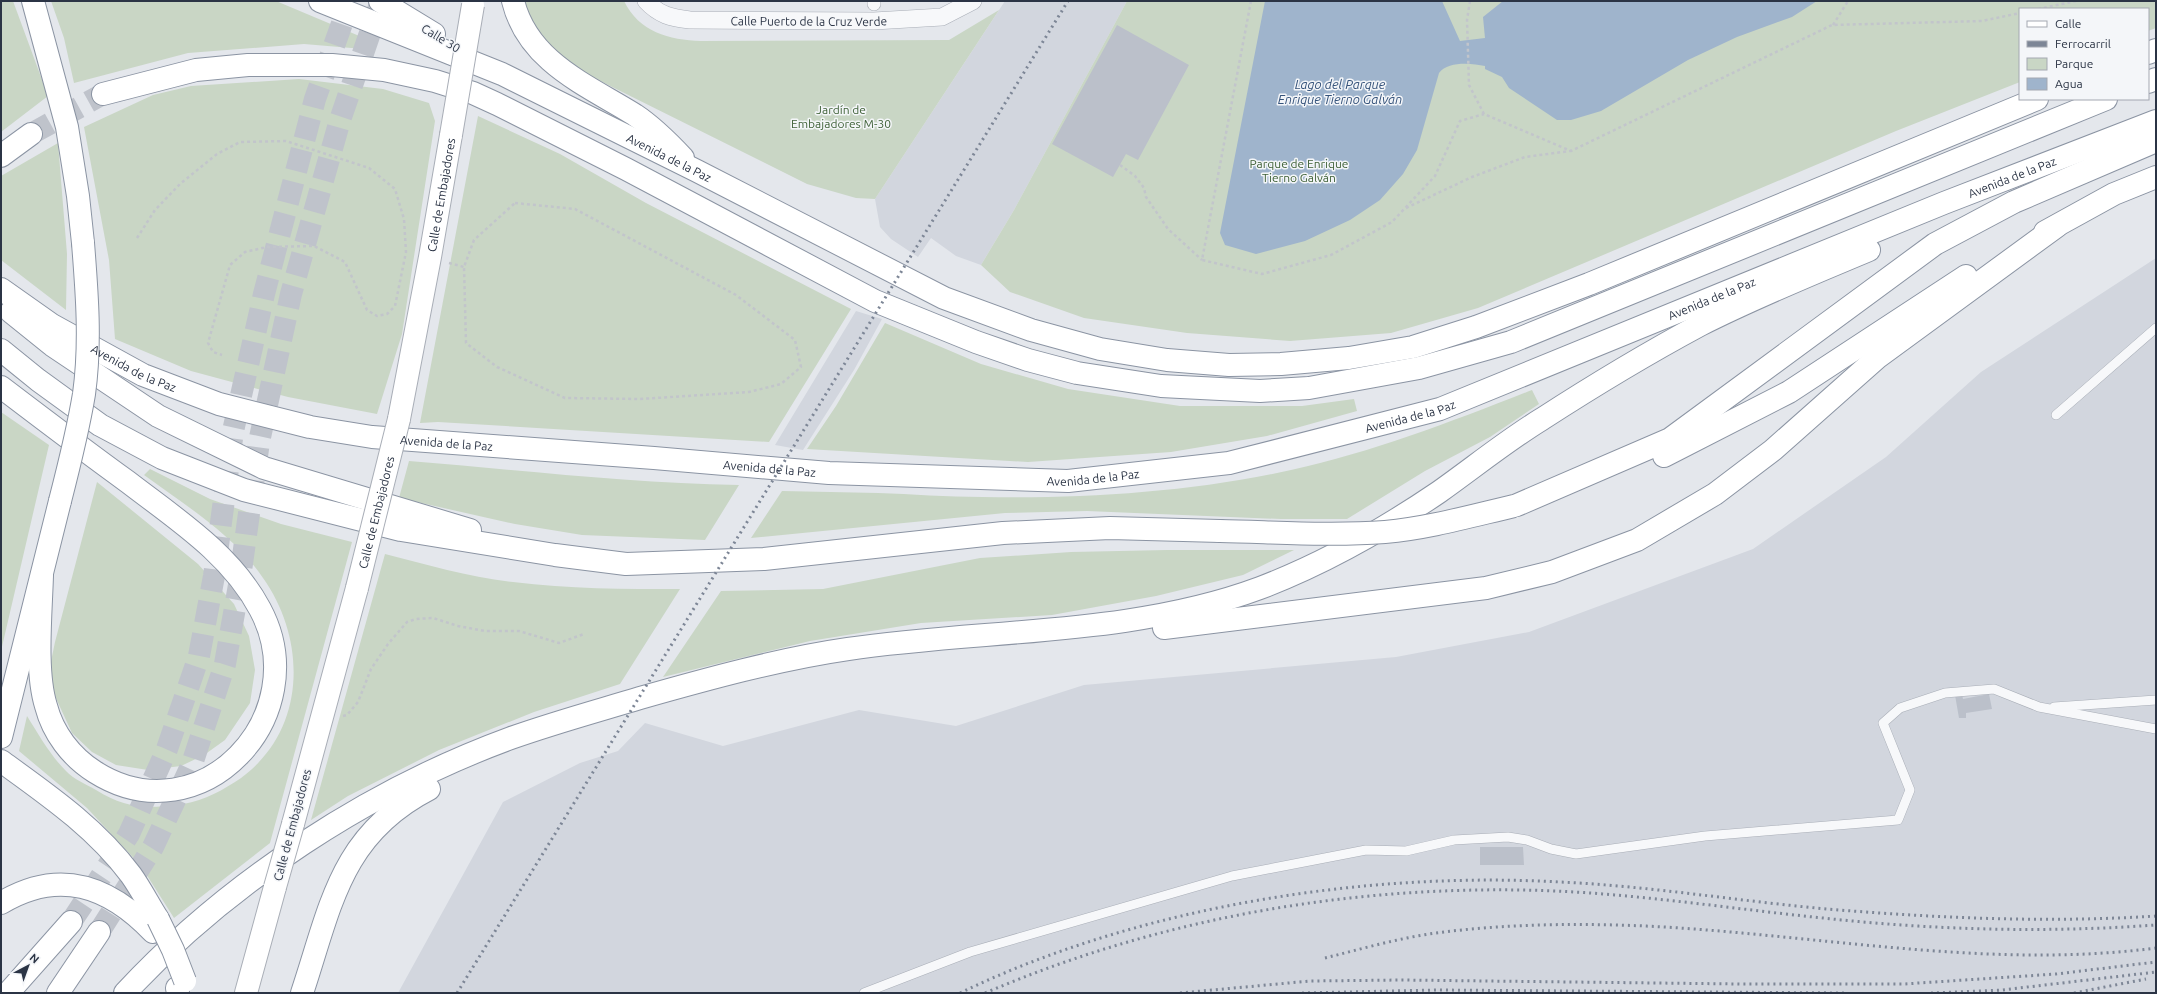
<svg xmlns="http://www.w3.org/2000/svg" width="2157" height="994" font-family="Ubuntu,sans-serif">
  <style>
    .built { fill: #d2d6de }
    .green { fill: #c9d6c5 }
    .water { fill: #9fb4cc }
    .building { fill: #bbc0ca }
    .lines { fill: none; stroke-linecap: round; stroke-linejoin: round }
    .motorway-tunnel { stroke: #bfc3cb; stroke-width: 22; stroke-dasharray: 22 11; stroke-linecap: butt }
    .service-casing { stroke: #a9aeb7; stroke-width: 10 }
    .pedestrian-casing { stroke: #a9aeb7; stroke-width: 14 }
    .minor-casing { stroke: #a9aeb7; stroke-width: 18 }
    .secondary-casing { stroke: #a9aeb7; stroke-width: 24 }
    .motorway-casing { stroke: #8b94a3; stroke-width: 24 }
    .path { stroke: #c2c5cb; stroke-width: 2.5; stroke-dasharray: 3 3; stroke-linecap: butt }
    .service { stroke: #f7f8fa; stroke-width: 9 }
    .pedestrian { stroke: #f7f8fa; stroke-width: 13 }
    .minor { stroke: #f7f8fa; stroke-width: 17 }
    .secondary { stroke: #fff; stroke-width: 22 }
    .motorway { stroke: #fff; stroke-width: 22 }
    .rail { stroke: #7d8696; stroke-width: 3; stroke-dasharray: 2 4; stroke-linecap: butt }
    .secondary-bridge-casing { stroke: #a9aeb7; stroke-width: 24; stroke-linecap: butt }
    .motorway-bridge-casing { stroke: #8b94a3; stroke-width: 24; stroke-linecap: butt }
    .secondary-bridge { stroke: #fff; stroke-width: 22 }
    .motorway-bridge { stroke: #fff; stroke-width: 22 }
    .labels { text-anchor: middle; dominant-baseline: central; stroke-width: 3; stroke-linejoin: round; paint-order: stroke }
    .street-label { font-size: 12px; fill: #2b3445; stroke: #f4f6f9 }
    .park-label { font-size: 12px; fill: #3f6138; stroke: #f4f6f9 }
    .water-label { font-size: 13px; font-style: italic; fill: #34527a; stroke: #f4f6f9 }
  </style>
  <rect width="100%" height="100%" fill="#e4e7ec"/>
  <path class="built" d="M1005,1H1127L1014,210L981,265L956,256L931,238L918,257L891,239L880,227L875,199Z
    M2156,258V993H398L503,802L580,763L618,751L645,723L723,746L859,710L956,726L1084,685L1396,657L1529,632L1753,549L1886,457L1981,372Z
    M856,311L882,319L854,370L803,450L775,445Z"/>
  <path class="green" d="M1,1H13L48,96L1,132Z
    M51,1H276L376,43L375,50L304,44L188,53L74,83L64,38Z
    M523,1H624C639,32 669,40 701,41L949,40L999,10L875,199L856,198L807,184L574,68C548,47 535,33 523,1Z
    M1127,1H2156V28L2148,31V9H2020V82L1896,131L1478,308L1391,333L1290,341L1187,333L1084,318L1010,292L981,265L1014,210Z
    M299,79L383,89L429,103L435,121L402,334L377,414L288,397L191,371L115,339L109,260L84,127L153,95L191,86Z
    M478,116L560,154L646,203L851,309L769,442L438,422L420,423Z
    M58,143L67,254L66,310L1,260V176Z
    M885,323L981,364L1068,389L1180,406H1302L1354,399L1357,411L1267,436L1171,452L1028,462L807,449L836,406Z
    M1532,390L1539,404L1490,437L1425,471L1347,519H1281L1087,511L1005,513L751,538L782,491C814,492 846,492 878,493C912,494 947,497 982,497C1083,499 1192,492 1291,470C1374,452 1453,421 1532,390Z
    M1,412L49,445L1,651Z
    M409,461C519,470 628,483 739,485L705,540L582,535L515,524L399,498Z
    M150,469L210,499L281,524L352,542L270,843L174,918L141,866L87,808L19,751L27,716C39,735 50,755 66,771C73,779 86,784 96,790C123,807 144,809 175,805C198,803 216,794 235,782C306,736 309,643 263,578C234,535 185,505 144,475Z
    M97,482L198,564L234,604L249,636L255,670L250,703L225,740L204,755L181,766L148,770L116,765L92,752L72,733L54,694L49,671L55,642Z
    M1167,550H1294L1243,575L1156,596L1052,615L921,623L810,641L663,677L721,591L823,589L980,558L1071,552Z
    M385,554C427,565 470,577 513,582C569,589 624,589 680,589L620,684L534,712L439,750L348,796L311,820Z"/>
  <path class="water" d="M1265,1H1442L1460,41L1485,38L1483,17L1503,1H1817L1792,17L1737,37L1688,60L1601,111L1571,120H1557L1509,88L1502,77L1485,69V66C1471,63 1448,61 1439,73L1417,150L1403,174L1380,200L1350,220L1305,241L1256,254L1225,245L1220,233Z"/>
  <path class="building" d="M1117,25L1189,65L1138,160L1126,154L1113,177L1052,144Z
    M1962,694L1963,699L1989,694L1992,709L1966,713V718H1959L1955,695Z
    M1480,847H1523L1524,865H1480Z"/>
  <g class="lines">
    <path class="motorway-tunnel" d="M31,134L103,94
      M71,922L129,834L167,749L199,656L214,576L233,431L264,294L315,99L350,1
      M99,932L153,847L192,764L225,664L239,585L259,442L291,294L340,120L380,4"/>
    <defs>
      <path id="service" d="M2056,415L2156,328
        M2054,707L2156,700
        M864,993L970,952L1232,876L1366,850L1406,851L1454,840L1508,837L1527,840L1551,849L1576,854L1705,836L1898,820L1910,790L1883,723L1900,708L1945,693L1994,689L2039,707L2156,729"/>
      <path id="pedestrian" d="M874,1V4"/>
      <g id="minor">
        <path id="s1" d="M646,1C659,15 671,18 690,20L874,21L942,17L973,1"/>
      </g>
      <g id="secondary">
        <path id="s2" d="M399,419L430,257L451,135"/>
        <path d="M293,824L357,588"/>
        <path d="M246,993L275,887"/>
      </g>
      <g id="motorway">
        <path d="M33,1L67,127L78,196L83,243"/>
        <path id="s3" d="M320,1L502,74L697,171L944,298L1031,330L1100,349L1167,360L1229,365L1281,364L1349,358L1413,347L1476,327L1589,284L2037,99"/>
        <path d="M380,1L434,34"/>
        <path d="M513,1C528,62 587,85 635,115C653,127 668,142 683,158"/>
        <path d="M2148,53L2156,50"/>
        <path d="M2148,82L2156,79"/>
        <path d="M103,94L196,70L248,65H332L384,70L435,81L473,93L497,104L626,169L875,301L976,342L1028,360L1077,373L1161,386L1260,391L1309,388L1419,368L1511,342L2106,99"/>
        <path d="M1,156L31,134"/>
        <path d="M2045,232L2114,194L2156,177"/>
        <path id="s4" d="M1,289L52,325L143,375L219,404L310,427L372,437L654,458L829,473L1068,481L1229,463L1440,409L1944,203L2156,121"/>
        <path d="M11,312L52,345L158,416L264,468L470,530"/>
        <path d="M1,350L38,380L100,425L162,458L244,490L401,530L555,555L626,564L764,559L1003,533L1110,528L1220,531"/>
        <path d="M1,387C43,419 85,451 128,482C176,519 231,554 260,609C317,715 201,839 95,772C71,757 53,733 46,706C35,671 41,612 42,575"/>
        <path d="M1664,456L1789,392L1966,276"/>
        <path d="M1517,505L1670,439L1935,244L2014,202L2156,141"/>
        <path d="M1164,628L1486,588L1552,572L1637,540L1715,494L1773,450L1878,357L2057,226"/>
        <path d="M1,737L60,501"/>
        <path d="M1,761C48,795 96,828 131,875C141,889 149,905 158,919"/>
        <path d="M1,903C59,868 109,886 153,932"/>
        <path d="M177,988L178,993"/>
        <path d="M8,993L71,922"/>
        <path d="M58,993L99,932"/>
        <path d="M125,993C228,882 369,790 511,738C553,723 597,711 640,698C707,679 779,659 848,649C983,629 1131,636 1260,588C1323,564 1383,530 1439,492C1473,468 1506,441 1542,419C1593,386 1646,354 1700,325C1755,297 1812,274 1869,250"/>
        <path d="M302,993C331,906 340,835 429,789"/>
      </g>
    </defs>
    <use href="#service" class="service-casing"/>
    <use href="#pedestrian" class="pedestrian-casing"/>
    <use href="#minor" class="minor-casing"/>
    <use href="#secondary" class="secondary-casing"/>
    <use href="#motorway" class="motorway-casing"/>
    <path class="path" d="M1251,1L1202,260L1262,274L1331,255L1392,222L1435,176L1460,121L1484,114
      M1470,1L1467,20L1469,85L1484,114L1571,151L1832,25L1982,21L2020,13
      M2038,9L2076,1
      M1833,25L1848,1
      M1120,165L1135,176L1144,188L1146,197L1168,229L1202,260
      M515,203L575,209L736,295L795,340L801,367L781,384L749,392L640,399L565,398L497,367L466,343L464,267L474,240Z
      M1406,208L1472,177L1525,157L1570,151
      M137,238L155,210L180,184L217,154L240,142L286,141L369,168L395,189L404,219L406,252L395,306L387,314L377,316L367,310L345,262L314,246L267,247L245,252L230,265L208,343L213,352L222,355
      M449,263L464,267
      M343,716L347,715L358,702L371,669L388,644L407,622L416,619L433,618L458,626L485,631H519L559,643L584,634"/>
    <use href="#service" class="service"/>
    <use href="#pedestrian" class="pedestrian"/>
    <use href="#minor" class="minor"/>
    <use href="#secondary" class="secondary"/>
    <use href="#motorway" class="motorway"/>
    <path class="rail" d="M1325,958C1361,949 1399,938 1436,933C1504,924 1576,923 1645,926C1815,934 1986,970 2156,948
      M457,993L1068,1
      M960,993C1138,907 1363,871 1560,882C1649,886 1738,901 1827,909C1936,918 2047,923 2156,916
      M985,993C1165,916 1361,883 1556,891C1645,895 1734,909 1823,918C1933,930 2045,933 2156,925
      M1180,993L1310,981L1402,980L1741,984H1904L2056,974L2156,962
      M1302,993L1436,990L1845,993
      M1931,993L2002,990L2156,972
      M2074,993L2146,979"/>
    <defs>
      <g id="secondary-bridge">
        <path d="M451,135L473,5"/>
        <path id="s5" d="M357,588L399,419"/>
        <path d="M275,887L293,824"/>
      </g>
      <path id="motorway-bridge" d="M60,501C69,466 78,430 84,394C91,344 87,293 83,243
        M1220,531C1274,532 1330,536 1385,532C1429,528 1471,516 1514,506
        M158,919L173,950L185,981"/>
    </defs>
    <use href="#secondary-bridge" class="secondary-bridge-casing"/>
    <use href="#motorway-bridge" class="motorway-bridge-casing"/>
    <use href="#secondary-bridge" class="secondary-bridge"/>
    <use href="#motorway-bridge" class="motorway-bridge"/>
  </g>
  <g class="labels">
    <g class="street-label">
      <text stroke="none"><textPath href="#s1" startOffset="168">Calle Puerto de la Cruz Verde</textPath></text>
      <text transform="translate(441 38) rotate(31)">Calle 30</text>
      <text stroke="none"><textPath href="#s3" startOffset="383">Avenida de la Paz</textPath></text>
      <text stroke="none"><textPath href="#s4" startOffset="2099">Avenida de la Paz</textPath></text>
      <text stroke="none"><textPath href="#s2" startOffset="228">Calle de Embajadores</textPath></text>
      <text stroke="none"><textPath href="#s4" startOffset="1775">Avenida de la Paz</textPath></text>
      <text stroke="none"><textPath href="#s4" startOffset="155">Avenida de la Paz</textPath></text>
      <text stroke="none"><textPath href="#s4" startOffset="1451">Avenida de la Paz</textPath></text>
      <text stroke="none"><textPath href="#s4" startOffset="479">Avenida de la Paz</textPath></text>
      <text stroke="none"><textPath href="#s4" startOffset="803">Avenida de la Paz</textPath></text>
      <text stroke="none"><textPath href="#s4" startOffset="1127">Avenida de la Paz</textPath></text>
      <text stroke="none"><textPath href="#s5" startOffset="78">Calle de Embajadores</textPath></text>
      <text transform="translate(292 825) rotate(-75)">Calle de Embajadores</text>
    </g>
    <g class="park-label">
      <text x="841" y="109">Jardín de<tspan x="841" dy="14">Embajadores M-30</tspan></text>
      <text x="1299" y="163">Parque de Enrique<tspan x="1299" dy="14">Tierno Galván</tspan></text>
    </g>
    <g class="water-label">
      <text x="1340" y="84">Lago del Parque<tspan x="1340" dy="15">Enrique Tierno Galván</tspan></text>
    </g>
  </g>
  <rect width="2157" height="994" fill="none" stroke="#2b3445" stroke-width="4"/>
  <rect x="2019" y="8" width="130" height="92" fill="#f4f6f9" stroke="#a4a8b1"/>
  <rect x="2027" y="21" width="20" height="6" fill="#ffffff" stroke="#a4a8b1"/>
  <text x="2055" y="28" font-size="12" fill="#2b3445">Calle</text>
  <rect x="2027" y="41" width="20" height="6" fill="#7d8696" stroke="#a4a8b1"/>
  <text x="2055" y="48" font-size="12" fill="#2b3445">Ferrocarril</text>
  <rect x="2027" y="58" width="20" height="12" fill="#c9d6c5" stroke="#a4a8b1"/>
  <text x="2055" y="68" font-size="12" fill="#2b3445">Parque</text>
  <rect x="2027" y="78" width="20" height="12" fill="#9fb4cc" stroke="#a4a8b1"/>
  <text x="2055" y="88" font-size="12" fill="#2b3445">Agua</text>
  <g transform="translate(28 966) rotate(41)" stroke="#f4f6f9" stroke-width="3" paint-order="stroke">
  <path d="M0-3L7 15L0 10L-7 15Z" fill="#2b3445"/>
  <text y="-6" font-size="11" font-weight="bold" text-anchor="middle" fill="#2b3445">N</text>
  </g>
</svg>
